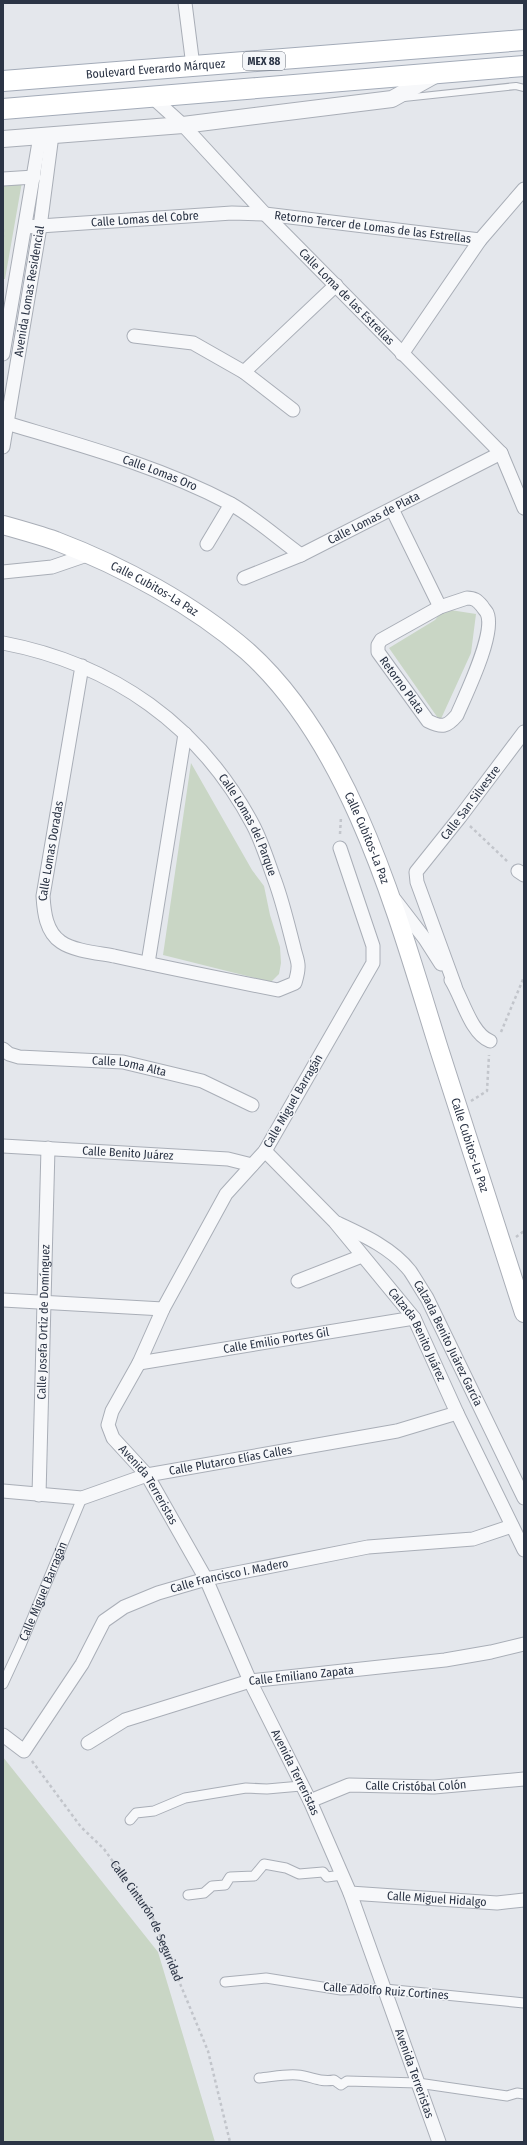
<svg xmlns="http://www.w3.org/2000/svg" width="527" height="2145" font-family="'Fira Sans Condensed',sans-serif">
  <style>
    .green { fill: #c9d6c5 }
    .lines { fill: none; stroke-linecap: round; stroke-linejoin: round }
    .service-casing { stroke: #a9aeb7; stroke-width: 8 }
    .pedestrian-casing { stroke: #a9aeb7; stroke-width: 11 }
    .minor-casing { stroke: #a9aeb7; stroke-width: 15 }
    .tertiary-casing { stroke: #a9aeb7; stroke-width: 18 }
    .secondary-casing { stroke: #a9aeb7; stroke-width: 20 }
    .primary-casing { stroke: #a3abb8; stroke-width: 22 }
    .path { stroke: #c2c5cb; stroke-width: 2.5; stroke-dasharray: 3 3; stroke-linecap: butt }
    .service { stroke: #f7f8fa; stroke-width: 6 }
    .pedestrian { stroke: #f7f8fa; stroke-width: 9 }
    .minor { stroke: #f7f8fa; stroke-width: 13 }
    .tertiary { stroke: #f7f8fa; stroke-width: 16 }
    .secondary { stroke: #fff; stroke-width: 18 }
    .primary { stroke: #fff; stroke-width: 20 }
    .labels { text-anchor: middle; dominant-baseline: central; stroke-width: 3; stroke-linejoin: round; paint-order: stroke }
    .shield { fill: #f4f6f9; stroke: #676e7b; stroke-width: 1 }
    .shield-label { font-size: 11px; font-weight: bold; fill: #2b3445 }
    .street-label { font-size: 12px; fill: #2b3445; stroke: #f4f6f9 }
  </style>
  <rect width="100%" height="100%" fill="#e4e7ec"/>
  <path class="green" d="M22,182L5,279H3V183Z
    M444,609L476,614L471,653L440,721L389,648L435,620Z
    M191,763L252,870L264,886L270,915L280,947L281,963L279,974L271,982L163,955Z
    M3,1757L158,1952L215,2142H3Z"/>
  <g class="lines">
    <defs>
      <path id="service" d="M404,98L516,86L524,88"/>
      <g id="pedestrian">
        <path id="s2" d="M3,1684L21,1645L82,1498"/>
        <path d="M130,1820L136,1813L154,1811L185,1798L246,1788L267,1789L301,1786"/>
        <path d="M188,1895L204,1893L212,1886L225,1885L230,1877L254,1876L264,1864L286,1868L299,1874L323,1872L327,1877L342,1875"/>
        <path d="M225,1982L266,1978L341,1990L385,1989L524,2003"/>
        <path d="M259,2078C271,2077 285,2074 297,2075C312,2076 319,2083 334,2080L341,2085L347,2081L418,2083L507,2096L517,2093L524,2094"/>
      </g>
      <g id="minor">
        <path d="M185,3L193,66"/>
        <path id="s3" d="M152,97L183,125L265,214L501,453L524,508"/>
        <path d="M3,179L34,177"/>
        <path id="s4" d="M25,227L232,213L265,214L480,240"/>
        <path d="M134,336L193,343L244,372L293,410"/>
        <path d="M3,354L40,136"/>
        <path d="M402,354L480,240L524,189"/>
        <path d="M244,372L336,285"/>
        <path id="s5" d="M3,422C79,445 159,466 229,503C252,515 280,540 301,555"/>
        <path id="s6" d="M3,447L40,227L52,135"/>
        <path d="M392,509L440,607"/>
        <path d="M207,544L231,504"/>
        <path d="M3,572L52,567L87,555"/>
        <path id="s7" d="M244,578L301,555L501,453"/>
        <path d="M467,598C474,598 477,600 482,606C483,608 486,611 487,613C496,633 466,694 457,715C447,727 442,728 428,721L378,652V645L381,640L440,607Z"/>
        <path id="s8" d="M3,643C113,664 200,725 253,825C262,842 268,862 275,881C283,903 288,925 294,948C295,954 299,962 298,968C298,973 296,979 295,983L278,990C223,979 168,968 114,956C98,953 74,951 61,942C46,932 44,912 43,896L82,666"/>
        <path id="s9" d="M340,848L373,946V963L265,1151L226,1194L163,1309L139,1363L112,1411L108,1425L113,1438L147,1475L206,1579L250,1681L310,1801L350,1893L439,2142"/>
        <path d="M518,871L524,875"/>
        <path d="M395,900L425,939L441,964"/>
        <path d="M148,963L185,734"/>
        <path d="M451,980C462,997 471,1034 490,1041"/>
        <path id="s10" d="M455,986L417,882L416,872L460,817L524,732"/>
        <path id="s11" d="M3,1049L9,1054L19,1057L123,1062L202,1081L252,1105"/>
        <path id="s12" d="M3,1146L228,1159L252,1165"/>
        <path id="s13" d="M265,1151L335,1222L414,1318L457,1413L524,1550"/>
        <path id="s14" d="M337,1223C363,1235 392,1248 410,1271C416,1280 421,1289 427,1298L524,1498"/>
        <path d="M298,1281L362,1256"/>
        <path d="M3,1300L163,1309"/>
        <path id="s15" d="M139,1363L414,1318"/>
        <path id="s16" d="M3,1491L82,1498L147,1475L397,1431L457,1413"/>
        <path id="s17" d="M39,1495L48,1148"/>
        <path id="s18" d="M3,1735L24,1751L82,1664L104,1621L124,1607L158,1593L206,1579L368,1547L473,1539L512,1526"/>
        <path id="s19" d="M88,1743L125,1720L250,1681L445,1660L491,1652L524,1644"/>
        <path id="s20" d="M310,1801L349,1785L434,1787L524,1779"/>
        <path id="s21" d="M350,1893L497,1903L524,1900"/>
      </g>
      <path id="tertiary" d="M3,139L183,125L392,99L437,74"/>
      <g id="secondary">
        <path id="s22" d="M3,525C21,530 39,535 56,541C122,566 194,605 247,651C353,746 398,918 439,1049C467,1137 496,1225 524,1313"/>
      </g>
      <g id="primary">
        <path id="s23" d="M3,81L524,40"/>
        <path d="M3,109L524,66"/>
      </g>
    </defs>
    <use href="#service" class="service-casing"/>
    <use href="#pedestrian" class="pedestrian-casing"/>
    <use href="#minor" class="minor-casing"/>
    <use href="#tertiary" class="tertiary-casing"/>
    <use href="#secondary" class="secondary-casing"/>
    <use href="#primary" class="primary-casing"/>
    <g class="path">
      <path d="M3,229V237"/>
      <path d="M470,826L508,862"/>
      <path d="M340,834L341,817"/>
      <path d="M501,1032L524,977"/>
      <path d="M471,1101L487,1091L489,1055"/>
      <path d="M516,1237L524,1231"/>
      <path id="s1" d="M32,1761L81,1827L104,1849L152,1916L208,2051L230,2142"/>
    </g>
    <use href="#service" class="service"/>
    <use href="#pedestrian" class="pedestrian"/>
    <use href="#minor" class="minor"/>
    <use href="#tertiary" class="tertiary"/>
    <use href="#secondary" class="secondary"/>
    <use href="#primary" class="primary"/>
  </g>
  <g class="labels">
    <rect class="shield" x="243" y="52" width="42" height="18" rx="3"/>
    <g class="shield-label">
      <text x="264" y="61">MEX 88</text>
    </g>
    <g class="street-label">
      <text stroke="none"><textPath href="#s23" startOffset="153">Boulevard Everardo Márquez</textPath></text>
      <text stroke="none"><textPath href="#s4" startOffset="120">Calle Lomas del Cobre</textPath></text>
      <text stroke="none"><textPath href="#s4" startOffset="349">Retorno Tercer de Lomas de las Estrellas</textPath></text>
      <text stroke="none"><textPath href="#s6" startOffset="158">Avenida Lomas Residencial</textPath></text>
      <text stroke="none"><textPath href="#s3" startOffset="279">Calle Loma de las Estrellas</textPath></text>
      <text stroke="none"><textPath href="#s5" startOffset="165">Calle Lomas Oro</textPath></text>
      <text stroke="none"><textPath href="#s7" startOffset="143">Calle Lomas de Plata</textPath></text>
      <text stroke="none"><textPath href="#s22" startOffset="165">Calle Cubitos-La Paz</textPath></text>
      <text transform="translate(402 685) rotate(54)">Retorno Plata</text>
      <text stroke="none"><textPath href="#s10" startOffset="209">Calle San Silvestre</textPath></text>
      <text stroke="none"><textPath href="#s8" startOffset="318">Calle Lomas del Parque</textPath></text>
      <text stroke="none"><textPath href="#s22" startOffset="501">Calle Cubitos-La Paz</textPath></text>
      <text stroke="none"><textPath href="#s8" startOffset="824">Calle Lomas Doradas</textPath></text>
      <text stroke="none"><textPath href="#s11" startOffset="129">Calle Loma Alta</textPath></text>
      <text transform="translate(293 1101) rotate(-60)">Calle Miguel Barragán</text>
      <text stroke="none"><textPath href="#s22" startOffset="825">Calle Cubitos-La Paz</textPath></text>
      <text stroke="none"><textPath href="#s12" startOffset="125">Calle Benito Juárez</textPath></text>
      <text stroke="none"><textPath href="#s17" startOffset="173">Calle Josefa Ortiz de Domínguez</textPath></text>
      <text stroke="none"><textPath href="#s13" startOffset="240">Calzada Benito Juárez</textPath></text>
      <text stroke="none"><textPath href="#s15" startOffset="139">Calle Emilio Portes Gil</textPath></text>
      <text stroke="none"><textPath href="#s14" startOffset="170">Calzada Benito Juárez García</textPath></text>
      <text stroke="none"><textPath href="#s16" startOffset="233">Calle Plutarco Elías Calles</textPath></text>
      <text stroke="none"><textPath href="#s9" startOffset="728">Avenida Terreristas</textPath></text>
      <text stroke="none"><textPath href="#s18" startOffset="314">Calle Francisco I. Madero</textPath></text>
      <text stroke="none"><textPath href="#s2" startOffset="101">Calle Miguel Barragán</textPath></text>
      <text stroke="none"><textPath href="#s19" startOffset="226">Calle Emiliano Zapata</textPath></text>
      <text stroke="none"><textPath href="#s9" startOffset="1052">Avenida Terreristas</textPath></text>
      <text stroke="none"><textPath href="#s20" startOffset="109">Calle Cristóbal Colón</textPath></text>
      <text stroke="none"><textPath href="#s21" startOffset="87">Calle Miguel Hidalgo</textPath></text>
      <text stroke="none"><textPath href="#s1" startOffset="198">Calle Cinturón de Seguridad</textPath></text>
      <text transform="translate(386 1991) rotate(4)">Calle Adolfo Ruiz Cortines</text>
      <text stroke="none"><textPath href="#s9" startOffset="1376">Avenida Terreristas</textPath></text>
    </g>
  </g>
  <rect width="527" height="2145" fill="none" stroke="#2b3445" stroke-width="8"/>
</svg>
